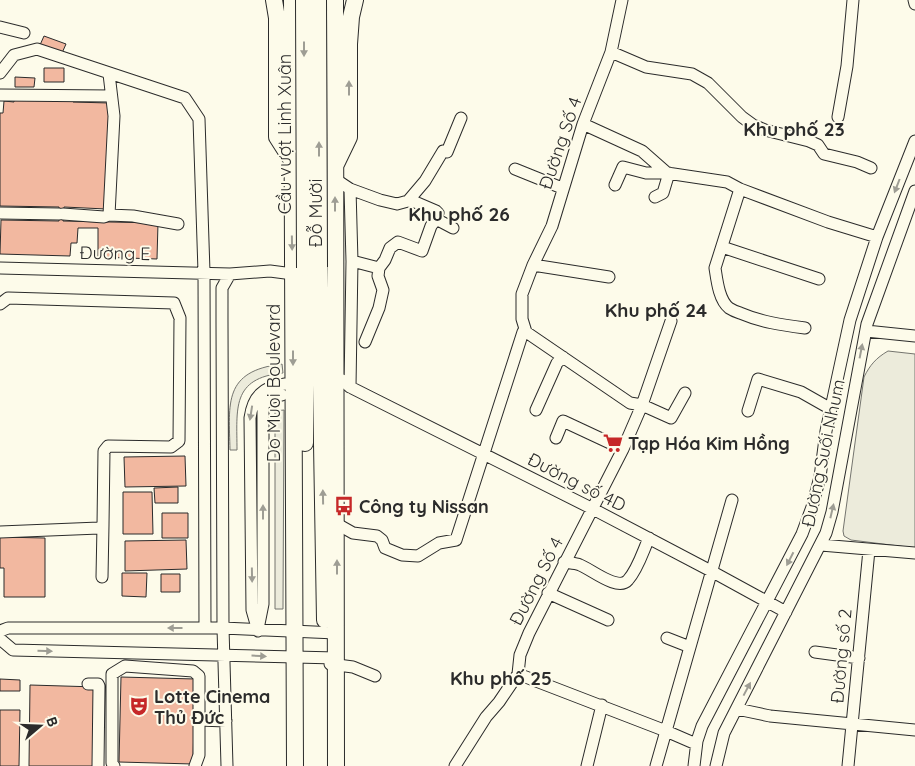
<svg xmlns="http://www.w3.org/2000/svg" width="915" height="766" font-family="Quicksand,sans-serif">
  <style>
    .green { fill: #ecebdb; stroke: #74746e }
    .building { fill: #f2b8a0; stroke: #2b2b2b }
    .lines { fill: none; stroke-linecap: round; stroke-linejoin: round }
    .minor-casing { stroke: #2b2b2b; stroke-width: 13 }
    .highway-casing { stroke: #2b2b2b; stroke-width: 18 }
    .minor { stroke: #fdfbea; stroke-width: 11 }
    .highway { stroke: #fdfbea; stroke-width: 16 }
    .highway-bridge-casing { stroke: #2b2b2b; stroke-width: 18; stroke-linecap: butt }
    .highway-bridge { stroke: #fdfbea; stroke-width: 16 }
    .oneway { fill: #9e9d94 }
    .labels { text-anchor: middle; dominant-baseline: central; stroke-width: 4; stroke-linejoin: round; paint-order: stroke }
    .street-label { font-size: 18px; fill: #2b2b2b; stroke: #fdfbea }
    .poi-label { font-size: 18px; font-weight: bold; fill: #2b2b2b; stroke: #fdfbea; text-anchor: start }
    .neighbourhood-label { font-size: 19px; font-weight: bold; fill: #2b2b2b; stroke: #fdfbea }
  </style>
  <rect width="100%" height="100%" fill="#fdfbea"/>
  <path class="green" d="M888,351L915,354V548L851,540L844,536L843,531L864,377C870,365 876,358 888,351Z
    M282,364L283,373C231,378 237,409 237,450H230C229,403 223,371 282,364Z
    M284,410L283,607V609H275V411Z"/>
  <path class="building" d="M44,36L66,44L62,53L40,45Z
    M44,68H64V82H44Z
    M15,77L35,78L34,87H15Z
    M14,95L73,97V102L109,103L106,209L64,207L63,221L158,223L157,259L98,257V228H78L77,243H71L70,256L0,254L1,220L59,221V207L0,206V113H3L4,101L14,102Z
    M185,456L186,486L125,487L124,457Z
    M178,487V503H155L154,488Z
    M123,492H152L153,534H123Z
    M162,513H188V538H162Z
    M0,537L45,538V597H4V568H0Z
    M186,540L187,569L125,571V541Z
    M122,573H147L146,597L122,596Z
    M161,574H180V592H161Z
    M121,677L195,679L193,764L119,762Z
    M0,679L20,680V691H0Z
    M30,685L97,687L95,766H29Z
    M0,710H20L19,766H0Z"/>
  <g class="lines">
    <defs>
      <path id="minor" d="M622,0L611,52L583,124L552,226L533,265L522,294V319L526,332L630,403L642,405L671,418L685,393
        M914,0L915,4
        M0,27L24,33
        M611,52L646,67L692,74L708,83L742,117L753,125L765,130L809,141L818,145L824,154L857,162L871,168
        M0,73L14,55L37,49L185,98L199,119L204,272L205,628
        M0,95L111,96
        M838,117L847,66L853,0
        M583,124L642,151L667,173L727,182L740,189L828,222L877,237
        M515,169L562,188
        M335,179L350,189L352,261L350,387
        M615,185L623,167L646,173H667
        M350,189L380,200L397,204L408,201L415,202L436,211L438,213L436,219L453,228
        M740,189L715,268C717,281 719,300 729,308C732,310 737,312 740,313C761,322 782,325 805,328
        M655,197L663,193L669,173
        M408,201L425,181L443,151L447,152L461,118
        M0,213L59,214
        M63,214L104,217L109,215L114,116L109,74
        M109,215L133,216L178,224
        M722,247L819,279
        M352,261L379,268
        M533,265L609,277
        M0,268L230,274L270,271L293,274
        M0,304L8,298L174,303L180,318L179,441L171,447L108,446L104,451L103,525L99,528L0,532
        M866,331L915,336
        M365,342L379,308L383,290L378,276L379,268L385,260L390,248L398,242L422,251L431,226L436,219
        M342,380L350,387L593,509L711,571L786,612
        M536,410L557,363L563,357
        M748,411L758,379L801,392L831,409
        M556,438L563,421L623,449
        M337,524L353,533L377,536L382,540L385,548L402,555L418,556L439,543L456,540L523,332H526
        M821,545L915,553
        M564,562C569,563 575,563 580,565C591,569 618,592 628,580C638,569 643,551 649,538
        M102,577L103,525
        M548,593L608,620
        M258,629L263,604V406L269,398L282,395
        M0,631L8,628H223L336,633
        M258,631L252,610L250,418C253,396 263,387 285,384
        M667,638L690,647
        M0,639L13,650L336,658
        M815,652L859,658
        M330,664L353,667L375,676
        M518,674L666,731L696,744
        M88,684H98L99,686L98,766
        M737,709L770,716L915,730
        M114,766L112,763V674L125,666L193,671L199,676V720
        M195,766L199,755V720L226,721
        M227,766L223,628L222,322V288L230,274
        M455,766L486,717L499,702L518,674L520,655L529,633L623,449L642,405L671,321
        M587,766L602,705
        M656,766L732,500
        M694,766L697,741L702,726L802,534L812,507L820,477L826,431L850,320L877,237L915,141
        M716,766L724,733L826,533L832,512L867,324L915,191
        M848,766L869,550"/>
      <path id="highway" d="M274,0L277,18V137L291,159
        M292,0L295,766
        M335,0L336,766
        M336,164L349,137V44L351,17L355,0
        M319,267L325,620
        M305,443V268"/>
    </defs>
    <use href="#minor" class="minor-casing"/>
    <use href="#highway" class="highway-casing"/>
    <use href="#minor" class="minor"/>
    <use href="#highway" class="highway"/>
    <defs>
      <path id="highway-bridge" d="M304,0L305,268
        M318,0L319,267"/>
    </defs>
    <use href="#highway-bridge" class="highway-bridge-casing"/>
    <use href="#highway-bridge" class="highway-bridge"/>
  </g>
  <defs><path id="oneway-solid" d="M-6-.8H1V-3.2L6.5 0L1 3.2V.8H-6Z" transform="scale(1.25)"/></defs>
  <g class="oneway">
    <use href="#oneway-solid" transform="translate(304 49) rotate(90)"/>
    <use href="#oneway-solid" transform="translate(349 88) rotate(-90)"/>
    <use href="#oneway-solid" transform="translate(319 149) rotate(-90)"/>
    <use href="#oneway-solid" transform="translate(897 186) rotate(111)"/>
    <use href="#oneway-solid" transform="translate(335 204) rotate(-90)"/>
    <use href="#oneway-solid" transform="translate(292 243) rotate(89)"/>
    <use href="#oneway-solid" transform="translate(861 351) rotate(-79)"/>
    <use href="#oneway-solid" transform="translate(293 358) rotate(90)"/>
    <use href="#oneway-solid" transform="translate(251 413) rotate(99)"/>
    <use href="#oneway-solid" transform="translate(323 497) rotate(-91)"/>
    <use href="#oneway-solid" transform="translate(832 511) rotate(-77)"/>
    <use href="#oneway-solid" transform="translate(263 512) rotate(-90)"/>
    <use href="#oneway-solid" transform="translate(790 559) rotate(117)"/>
    <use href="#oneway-solid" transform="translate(337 567) rotate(-90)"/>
    <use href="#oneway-solid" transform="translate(252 575) rotate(89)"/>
    <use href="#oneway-solid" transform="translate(175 628) rotate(-180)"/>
    <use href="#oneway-solid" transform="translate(45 651) rotate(1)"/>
    <use href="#oneway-solid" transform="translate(259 656) rotate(3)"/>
    <use href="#oneway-solid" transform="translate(747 689) rotate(-62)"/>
  </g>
  <defs>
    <symbol id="supermarket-bare" viewBox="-9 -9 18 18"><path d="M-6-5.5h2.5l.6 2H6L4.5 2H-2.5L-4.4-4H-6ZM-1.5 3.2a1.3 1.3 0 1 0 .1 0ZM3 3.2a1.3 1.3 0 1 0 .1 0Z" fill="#c62828" stroke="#fdfbea" stroke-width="2.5" paint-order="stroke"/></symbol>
    <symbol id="bus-bare" viewBox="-9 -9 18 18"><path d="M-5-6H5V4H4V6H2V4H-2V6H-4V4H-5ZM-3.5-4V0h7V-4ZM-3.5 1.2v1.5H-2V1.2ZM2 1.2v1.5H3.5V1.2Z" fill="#c62828" stroke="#fdfbea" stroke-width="2.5" paint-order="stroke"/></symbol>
    <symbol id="theatre-bare" viewBox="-9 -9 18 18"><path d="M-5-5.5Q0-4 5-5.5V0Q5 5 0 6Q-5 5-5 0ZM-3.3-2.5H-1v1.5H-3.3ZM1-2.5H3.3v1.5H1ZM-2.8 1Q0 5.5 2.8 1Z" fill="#c62828" stroke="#fdfbea" stroke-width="2.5" paint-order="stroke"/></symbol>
  </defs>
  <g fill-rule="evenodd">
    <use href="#supermarket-bare" x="599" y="429" width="28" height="28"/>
    <use href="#bus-bare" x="330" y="492" width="28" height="28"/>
    <use href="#theatre-bare" x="125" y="692" width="28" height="28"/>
  </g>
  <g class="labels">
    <g class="street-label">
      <text transform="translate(284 134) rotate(-90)">Cầu vượt Linh Xuân</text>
      <text transform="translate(560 143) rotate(-71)">Đường Số 4</text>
      <text transform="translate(315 213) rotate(-90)">Đỗ Mười</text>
      <text transform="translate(115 253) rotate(1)">Đường E</text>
      <text transform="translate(273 383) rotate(-90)">Do Muoi Boulevard</text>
      <text transform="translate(823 453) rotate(-78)">Đường Suối Nhum</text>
      <text transform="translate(577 482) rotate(27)">Đường số 4D</text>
      <text transform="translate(536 581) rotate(-63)">Đường Số 4</text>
      <text transform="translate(841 656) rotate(-85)">Đường số 2</text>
    </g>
    <g class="poi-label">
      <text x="628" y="443">Tạp Hóa Kim Hồng</text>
      <text x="359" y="506">Công ty Nissan</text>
      <text x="154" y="696">Lotte Cinema<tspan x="154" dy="21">Thủ Đức</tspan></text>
    </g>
    <g class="neighbourhood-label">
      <text x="794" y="129">Khu phố 23</text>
      <text x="459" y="214">Khu phố 26</text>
      <text x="656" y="310">Khu phố 24</text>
      <text x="501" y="678">Khu phố 25</text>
    </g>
  </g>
  <g transform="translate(40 726) rotate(71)" stroke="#fdfbea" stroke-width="4" paint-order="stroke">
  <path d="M0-4L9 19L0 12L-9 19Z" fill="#2b2b2b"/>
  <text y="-8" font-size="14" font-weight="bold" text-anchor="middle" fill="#2b2b2b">B</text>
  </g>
</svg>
